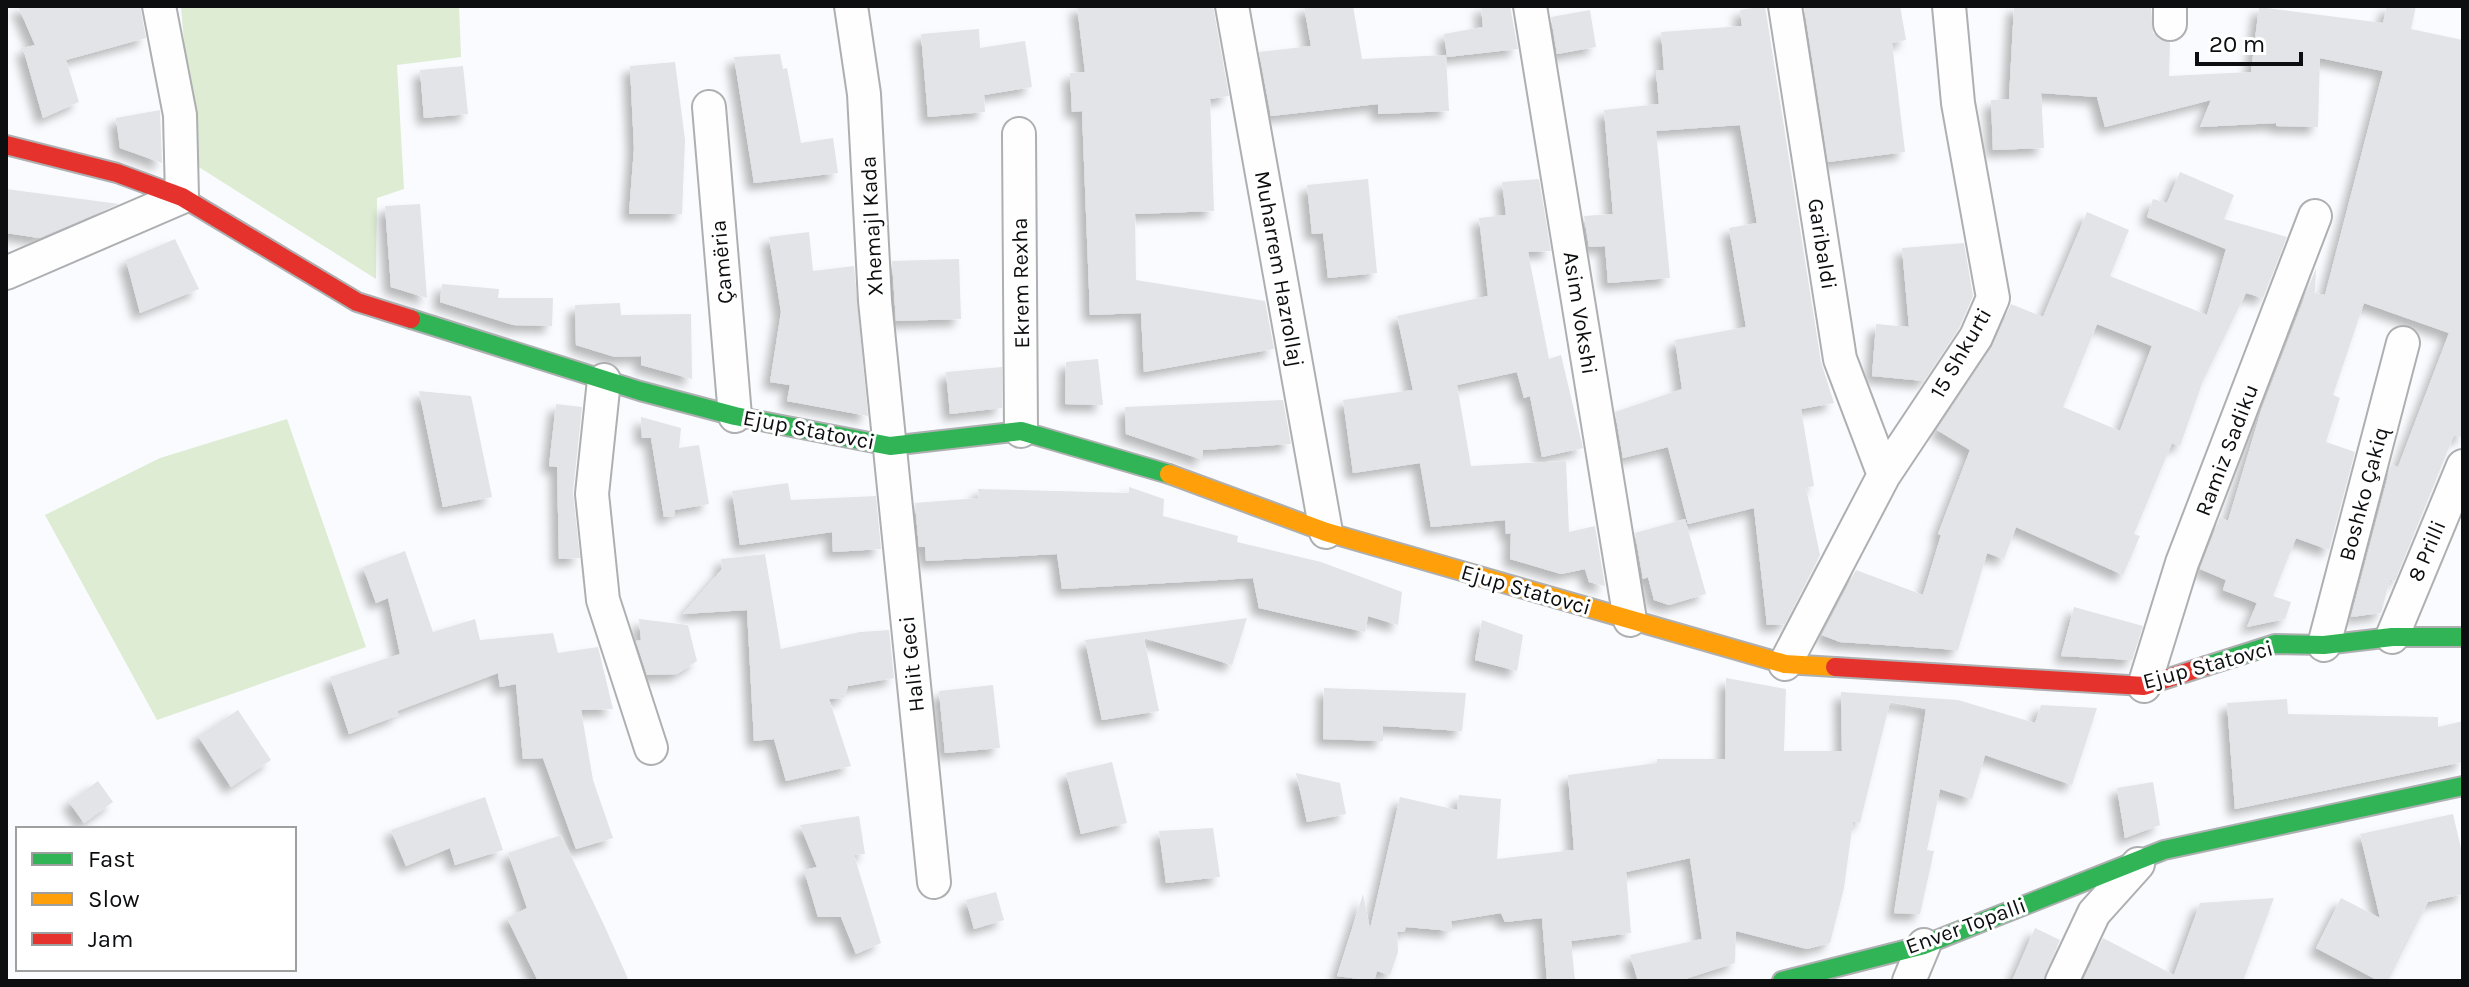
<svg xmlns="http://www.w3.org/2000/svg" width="2469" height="987" font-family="Karla,sans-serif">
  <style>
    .green { fill: #ddecd3 }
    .building { fill: #e3e4e7; fill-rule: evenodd; filter: url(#shadow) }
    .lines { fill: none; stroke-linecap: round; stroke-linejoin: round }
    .street-casing { stroke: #aeafb1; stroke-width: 36 }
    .fast-casing { stroke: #aeafb1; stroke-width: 22 }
    .slow-casing { stroke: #aeafb1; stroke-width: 22 }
    .jam-casing { stroke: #aeafb1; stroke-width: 22 }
    .street { stroke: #fefeff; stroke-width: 32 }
    .fast { stroke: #30b455; stroke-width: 18 }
    .slow { stroke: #ff9f0a; stroke-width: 18 }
    .jam { stroke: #e5322d; stroke-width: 18 }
    .labels { text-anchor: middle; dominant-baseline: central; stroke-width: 6; stroke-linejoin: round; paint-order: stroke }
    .street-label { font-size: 22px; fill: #0d0e10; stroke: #fff }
  </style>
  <defs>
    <filter id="shadow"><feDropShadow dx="-7" dy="7" stdDeviation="4" flood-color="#0004"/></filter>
  </defs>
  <rect width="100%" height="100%" fill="#fafbfe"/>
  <path class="green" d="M181,6H459L461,57L397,65L404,189L377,198L376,279L194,164Z
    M287,419L366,647L157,720L45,515L160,458Z"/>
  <path class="building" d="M18,6H140L146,38L66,60L79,102L43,118L23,48L35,45Z
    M1077,6H1213L1229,96L1210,99L1214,211L1135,214L1136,280L1265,301L1274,349L1144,372L1141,313L1090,315L1082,111L1072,112L1070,73L1085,72Z
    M1304,6H1353L1362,59L1446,55L1449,111L1378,114V104L1271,116L1259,52L1311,46Z
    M1481,6H1510L1518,49L1447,57L1444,34L1483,27Z
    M1765,6L1821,362L1834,403L1801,409L1814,486L1806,488L1820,555L1785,624L1767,625L1754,508L1688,524L1668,447L1623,458L1615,412L1682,389L1675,340L1746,327L1729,228L1757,223L1740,125L1656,131L1670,278L1608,283L1605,246L1589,247L1584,216L1613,214L1604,110L1659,104L1656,71L1664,70L1661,32L1742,26L1740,10Z
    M1804,6H1900L1906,40L1892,43L1905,152L1828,162Z
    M2014,6H2151L2153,33L2170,43L2169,76L2251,72L2259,7L2383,23L2387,6H2416L2411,29L2463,40V438L2454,435L2395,581L2390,579L2381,613L2351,617L2391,465L2398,467L2449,333L2364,303L2333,395L2340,398L2326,442L2355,452L2329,550L2296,538L2273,596L2291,602L2285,619L2247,627L2257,603L2223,590L2226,580L2200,569L2220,517L2228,521L2261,411L2316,268L2315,293L2325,295L2383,71L2320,58L2318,127L2276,126V123L2200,127L2211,100L2105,127L2097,97L2041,93L2044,148L1993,150L1991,100L2009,99Z
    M1590,10L1596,47L1557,54L1551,17Z
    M979,29L980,48L1025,41L1032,87L984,95L985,112L928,117L921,34Z
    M780,54L783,69L787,68L801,143L833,138L838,173L754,183L734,57Z
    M675,62L685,140L682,214H629L634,148L630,66Z
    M463,66L468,114L424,118L420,70Z
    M160,110L162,163L120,148L116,118Z
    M2180,172L2234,195L2224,219L2287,237L2263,298L2246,293L2203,381L2180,446L2172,443L2134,534L2140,536L2123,575L2016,527L2004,559L1987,553L1958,650L1840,642L1822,635L1856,570L1923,595L1941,535L1938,534L1970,450L1937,430L1992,347L2011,304L2043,317L2087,212L2129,230L2110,276L2207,315L2226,249L2147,217L2153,199L2167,203ZM2097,324L2152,346L2120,431L2063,407Z
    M1368,179L1377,273L1328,278L1323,233L1312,234L1307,185Z
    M1539,179L1551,251L1528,252L1549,359L1561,355L1583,448L1542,457L1530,396L1524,398L1517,372L1457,385L1471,466L1566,461L1569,532L1595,526L1605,586L1589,582L1585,569L1561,574L1510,559L1511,533L1506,534L1505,520L1431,527L1420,463L1353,473L1343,400L1413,390L1397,316L1488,296L1479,218L1506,215L1502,182Z
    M6,189L119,204L39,238L6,233Z
    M420,204L427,298L391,287L385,206Z
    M809,232L813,271L854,266L868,416L787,401L790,385L770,382L781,312L769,237Z
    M175,239L199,289L140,313L126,260Z
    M1964,243L1973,296L1959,328L1924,381L1872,376L1876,324L1909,327L1902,248Z
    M959,259L961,319L896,321L892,261Z
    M442,284L499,289L498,298H553L552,326L513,325L440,302Z
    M620,303L621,315L691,314L692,379L641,365V356L615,357L576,345L575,305Z
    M1098,359L1103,405L1065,404L1066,362Z
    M1002,367V408L950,414L946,372Z
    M419,391L471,396L492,497L443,507Z
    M1283,400L1291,444L1203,450V460L1126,434L1125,407Z
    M556,404L582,407L573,492L580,558L559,559L557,467L549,466Z
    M641,417L681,428L679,448L699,445L709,504L675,510L674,516L664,517L651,438H642Z
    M788,483L791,500L876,496L881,549L833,552L832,532L740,545L732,491Z
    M1129,487L1164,499L1163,516L1238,536L1237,542L1321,562L1402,592L1398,625L1368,616L1365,632L1259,608L1253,578L1062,589L1057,554L926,561L925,547H919L915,503L979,498L978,489L1129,493Z
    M1685,519L1706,594L1669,605L1654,600L1648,577L1643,579L1635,533Z
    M405,551L433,632L475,619L480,640L553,633L558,653L598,647L613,709L581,710L593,780L613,838L576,849L543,758L523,759L516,684L500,687L498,673L397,711L399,715L349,734L330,677L400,654L388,598L376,603L363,567Z
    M765,554L781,649L860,632L889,630L894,678L848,686L844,698L829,699L851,766L786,781L774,739L754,741L747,610L683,614L722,569L721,559Z
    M2074,607L2143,626L2132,660L2061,656Z
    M1247,618L1232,665L1144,638L1159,711L1102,720L1085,640Z
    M639,619L688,625L697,661L677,674L647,675L636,641L641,640Z
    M1482,620L1523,635L1517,671L1475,660Z
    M1726,678L1786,689L1784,751H1842L1841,692L1958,700L2035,723L2041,705L2097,708L2072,785L1985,755L1972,799L1940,789L1927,850L1934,851L1920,914L1894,913L1926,709L1890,702L1860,823L1853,821L1844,888L1830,943L1807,949L1736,931L1735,963L1679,981H1638L1630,955L1702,939L1690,858L1626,872L1631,933L1571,941L1575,981H1547L1542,918L1505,922L1501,913L1451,921L1452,931L1406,927L1404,932H1397L1398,952L1390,975L1377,971L1374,981L1337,976L1363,894L1370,929L1400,797L1457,810L1459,795L1501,799L1497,859L1574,850L1568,775L1657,763V759H1725Z
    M993,685L1000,748L945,753L939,691Z
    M1324,688L1466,693L1462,731L1383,726V741L1323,739Z
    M2287,699L2288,714L2438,717V727L2463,721V762L2235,809L2227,703Z
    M238,710L271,760L231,787L198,736Z
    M1112,762L1127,823L1081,834L1066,773Z
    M1296,773L1340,783L1346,814L1307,822Z
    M98,781L113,802L84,823L69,802Z
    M2153,782L2160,825L2125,838L2117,788Z
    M485,797L503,850L455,865L450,848L406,866L391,830Z
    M2453,814L2463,857V894L2428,902L2388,981H2379L2316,948L2341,898L2380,918L2360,834Z
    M859,816L865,854L854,855L881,943L856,954L841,917H818L804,870L817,867L800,825Z
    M1213,828L1220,877L1166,883L1159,831Z
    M561,835L605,927L629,981H538L507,918L527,908L508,853Z
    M996,892L1004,920L974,929L966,900Z
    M2274,898L2243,981H2083L2103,938L2174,975L2200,903Z
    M2035,928L2060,940L2043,981H2012Z"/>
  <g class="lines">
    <defs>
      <path id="street" d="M851,6L864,94L875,301L934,882
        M1232,6L1326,532
        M1530,6L1630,620
        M1785,6L1840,359L1884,475
        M2170,24V6
        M709,107L735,416
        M1019,134L1021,431
        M6,273L182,197L180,115L159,6
        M604,380L592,494L603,600L651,748
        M2392,637L2463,466
        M2324,645L2403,343
        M1785,664L1884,475L1976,337L1993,298L1958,103L1949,6
        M2144,686L2182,563L2315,216
        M1909,981L1924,945
        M2062,981L2094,913L2138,864"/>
      <path id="fast" d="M411,319L640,391L735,416L890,446L1021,431L1169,474
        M2206,666L2275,644L2324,645L2392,637H2463
        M1782,981L1924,945L2164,850L2463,786"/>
      <path id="slow" d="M1169,474L1326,532L1785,664L1835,667"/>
      <path id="jam" d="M6,145L117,173L182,197L357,302L411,319
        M1835,667L2144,686L2206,666"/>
    </defs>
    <use href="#street" class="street-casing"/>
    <use href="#fast" class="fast-casing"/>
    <use href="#slow" class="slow-casing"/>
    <use href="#jam" class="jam-casing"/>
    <use href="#street" class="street"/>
    <use href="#fast" class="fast"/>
    <use href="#slow" class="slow"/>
    <use href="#jam" class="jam"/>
  </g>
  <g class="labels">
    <g class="street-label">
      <text transform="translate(872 226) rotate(-93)">Xhemajl Kada</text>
      <text transform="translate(1822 244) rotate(81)">Garibaldi</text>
      <text transform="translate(722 262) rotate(-95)">Çamëria</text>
      <text transform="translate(1279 269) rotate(80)">Muharrem Hazrollaj</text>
      <text transform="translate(1021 283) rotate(-91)">Ekrem Rexha</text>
      <text transform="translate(1580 313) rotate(81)">Asim Vokshi</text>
      <text transform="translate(1961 353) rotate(-60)">15 Shkurti</text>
      <text transform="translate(809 430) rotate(11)">Ejup Statovci</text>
      <text transform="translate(2227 450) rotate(-69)">Ramiz Sadiku</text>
      <text transform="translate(2364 494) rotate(-75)">Boshko Çakiq</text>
      <text transform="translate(2427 551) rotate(-67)">8 Prilli</text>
      <text transform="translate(1526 590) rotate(16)">Ejup Statovci</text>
      <text transform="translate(912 664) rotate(-96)">Halit Geci</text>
      <text transform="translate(2208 665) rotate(-15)">Ejup Statovci</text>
      <text transform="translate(1966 926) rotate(-20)">Enver Topalli</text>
    </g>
  </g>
  <rect width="2469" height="987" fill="none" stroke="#0d0e10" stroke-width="16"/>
  <rect x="16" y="827" width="280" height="144" fill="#ffffff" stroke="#9e9f9f" stroke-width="2"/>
  <rect x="32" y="853" width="40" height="12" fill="#30b455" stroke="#9e9f9f" stroke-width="2"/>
  <text x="88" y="867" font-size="24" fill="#0d0e10">Fast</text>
  <rect x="32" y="893" width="40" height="12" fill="#ff9f0a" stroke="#9e9f9f" stroke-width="2"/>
  <text x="88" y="907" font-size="24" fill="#0d0e10">Slow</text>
  <rect x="32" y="933" width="40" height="12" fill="#e5322d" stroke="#9e9f9f" stroke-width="2"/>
  <text x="88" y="947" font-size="24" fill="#0d0e10">Jam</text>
  <path d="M2197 52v12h104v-12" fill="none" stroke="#0d0e10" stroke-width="4"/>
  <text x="2209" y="52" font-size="24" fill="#0d0e10" stroke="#ffffff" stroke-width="6" paint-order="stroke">20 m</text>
</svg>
